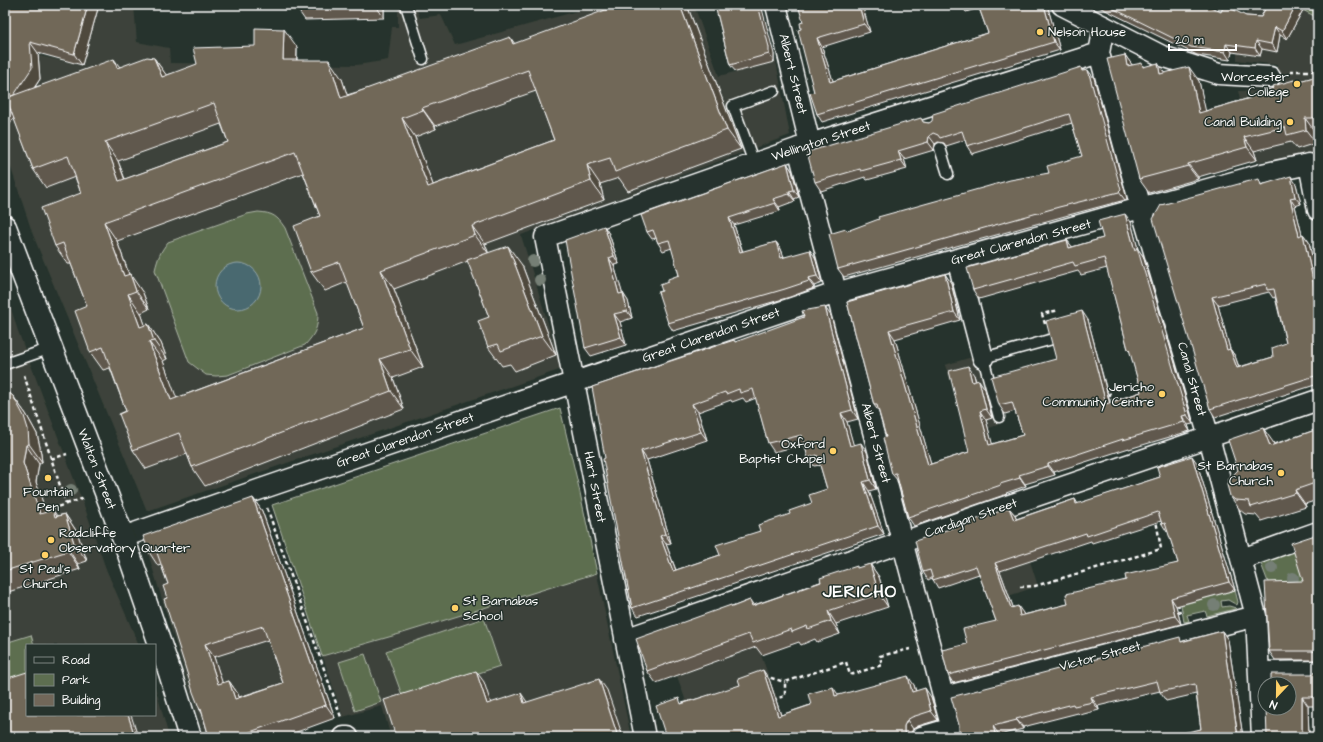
<svg xmlns="http://www.w3.org/2000/svg" width="1323" height="742" font-family="'Architects Daughter',sans-serif">
  <style>
    .built { fill: #3c433a }
    .green { fill: #5d6e50; stroke: #aeb6a8 }
    .water { fill: #496970; stroke: #92a5a9 }
    .lines { fill: none; stroke-linecap: round; stroke-linejoin: round }
    .lane-casing { stroke: #fff; stroke-width: 13 }
    .street-casing { stroke: #fff; stroke-width: 23 }
    .secondary-casing { stroke: #fff; stroke-width: 25 }
    .path { stroke: #fff; stroke-width: 2.5; stroke-dasharray: 4 3; stroke-linecap: butt }
    .lane { stroke: #26332d; stroke-width: 10 }
    .street { stroke: #26332d; stroke-width: 20 }
    .secondary { stroke: #26332d; stroke-width: 22 }
    .tree { fill: #757f75 }
    .wall { fill: #61594d; stroke: #fff; fill-rule: evenodd }
    .shaded-wall { fill: #4f483e; stroke: #fff }
    .building { fill: #716759; stroke: #fff; fill-rule: evenodd }
    .poi-dot { fill: #ffd166; stroke: #26332d; stroke-width: 1.5 }
    .labels { text-anchor: middle; dominant-baseline: central; stroke-width: 3; stroke-linejoin: round; paint-order: stroke }
    .poi-label { font-size: 13px; fill: #fff; stroke: #26332d; text-anchor: end }
    .street-label { font-size: 13px; fill: #fff; stroke: #26332d }
    .district-label { font-size: 17px; font-weight: bold; letter-spacing: 1px; fill: #fff; stroke: #26332d }
  </style>
  <rect width="100%" height="100%" fill="#26332d"/>
  <filter id="ink" filterUnits="userSpaceOnUse"><feTurbulence type="fractalNoise" baseFrequency=".025" numOctaves="2"/><feDisplacementMap in="SourceGraphic" scale="8" xChannelSelector="R" yChannelSelector="G"/><feConvolveMatrix kernelMatrix="1 2 1 2 8 2 1 2 1" color-interpolation-filters="sRGB"/></filter>
  <g filter="url(#ink)">
    <path class="built" d="M99,5H134L137,42L169,48L170,63L357,65L388,60L392,27H398V9L416,7L420,18L441,15L455,45L599,5H694L719,76L776,61L790,135L521,235L562,369L147,511L33,235L5,150V48L82,65Z
      M1250,5H1318V153L1257,162L1238,91L1274,90L1277,65L1237,60V31Z
      M5,289L18,331L86,511L106,569L139,645H27V715H155V686L169,737H5Z
      M979,355L998,425L968,435L945,365Z
      M579,488L631,737H384L390,734L382,706L343,717L272,505Z
      M219,522L292,696L257,737H204L147,550Z
      M1028,555L1038,586L991,602L981,571Z
      M758,647L778,701L696,730L677,676Z"/>
    <path class="green" d="M1293,5H1318V18Z
      M258,212C273,213 277,216 285,228L318,313C318,328 315,334 305,345L228,375L216,376L206,375L189,362L155,270C158,258 160,252 168,242L247,214Z
      M560,408L579,488L597,573L403,633L322,656L272,505Z
      M1297,550L1309,590H1271L1260,561Z
      M1235,590L1238,602L1237,605L1228,600L1221,601L1222,607L1229,606L1236,608L1235,609L1207,616L1205,611L1187,615L1189,621L1184,622L1181,605Z
      M484,618L500,666L403,698L386,651Z
      M31,635L34,645H27V677L5,684V643Z
      M365,654L381,702L355,711L339,662Z"/>
    <path class="water" d="M215 286a23 23 0 1 1 46 0a23 23 0 1 1-46 0Z"/>
    <g class="lines">
      <defs>
        <path id="lane" d="M406,5L423,59
          M940,148L948,174
          M754,163L733,106L774,91
          M5,364L51,348
          M999,417L983,358L1049,340"/>
        <path id="street" d="M776,5L810,144
          M1062,5L1162,56L1219,74L1270,77
          M1104,26L1099,53L1141,208L1209,437L1256,616L1262,737
          M798,148L954,737
          M957,259L983,358
          M123,537L261,489L836,293L1262,174L1309,164L1318,210
          M1242,559L1318,532
          M625,639L992,511L1318,400
          M1259,672L1318,671
          M944,697L1256,616
          M344,737H348
          M645,737L545,237L810,144L1099,53
          M921,737L952,728"/>
        <path id="secondary" d="M5,227L123,537L170,673L190,737"/>
      </defs>
      <use href="#lane" class="lane-casing"/>
      <use href="#street" class="street-casing"/>
      <use href="#secondary" class="secondary-casing"/>
      <path class="path" d="M1290,71H1318
        M1045,324L1042,314L1059,310
        M24,375L66,504L42,512
        M1105,390L1108,389L1113,403
        M51,459L67,454
        M66,504L85,498
        M267,508L341,717
        M1020,587L1035,586L1161,549L1156,520
        M1178,603L1180,614
        M764,676L785,682
        M773,700L785,696V682L846,662L850,675L882,665L880,656L910,649"/>
      <use href="#lane" class="lane"/>
      <use href="#street" class="street"/>
      <use href="#secondary" class="secondary"/>
    </g>
    <g class="tree">
      <circle cx="533" cy="261" r="6"/>
      <circle cx="540" cy="280" r="6"/>
      <circle cx="71" cy="490" r="6"/>
      <circle cx="1272" cy="568" r="6"/>
      <circle cx="1293" cy="578" r="6"/>
      <circle cx="1214" cy="605" r="6"/>
    </g>
    <path class="wall" d="M5,5H99L82,65L38,53L40,79L35,87L120,67L154,58L166,75L297,47V60L342,79L347,95L515,44L687,5L741,149L628,191L619,178L600,184L604,200L485,244L488,253L522,265L556,355L515,371L510,364L502,366L488,347L489,317L468,261L394,289L423,367L393,378L404,409L205,486L192,467L187,454L146,469L133,450L126,411L110,368L103,370L90,352L87,306L71,264H68L55,246L81,193L75,177L46,188L33,169L14,118L5,131ZM536,91L554,140L433,185L415,137L436,129L435,126ZM221,124L228,142L125,179L118,161ZM303,173L320,216L311,272L325,291L347,282L364,328L176,398L163,361L167,359L161,343L148,324L145,325L141,313L149,309L143,293L129,274L117,241Z
      M243,5H386H384V18L305,20L298,10Z
      M715,5L774,54V62L736,72L730,65Z
      M862,5L870,32L822,47L833,81L988,33L979,8L966,12L961,5H1047L1060,50L822,122L817,114L814,92L801,29L803,22Z
      M1095,5H1207L1221,12L1246,16L1261,17L1267,5H1299L1303,10L1287,39L1280,35L1277,52L1262,49L1260,56L1232,52L1230,60L1197,55Z
      M1125,55L1132,65L1144,66L1165,73L1199,81L1205,111L1250,98L1294,80L1296,82L1318,76V132H1315L1316,143L1297,149L1291,142L1254,151L1257,160L1198,177V179L1149,193L1139,179Z
      M1083,71L1094,78L1127,199L1125,200L1065,216L844,277L838,269L847,231L1049,173L1082,156L1072,123L972,154L967,146L965,140L946,146L944,143L938,142L935,144L934,150L904,159L907,169L867,180L865,177L821,191L815,182L923,122L929,123Z
      M787,163L792,171L799,197L794,199L795,201L779,207L780,211L734,225L743,252L776,242L781,249L784,257H815L822,283L814,286V288L790,297L673,331L668,323L662,291L668,282L679,275L672,248L663,251L658,243L656,238L652,239L647,232Z
      M1263,184H1296L1301,204L1295,206L1302,235L1303,234L1309,242L1318,286V384L1215,417L1210,409L1161,205ZM1269,292L1273,298L1275,297L1286,343L1273,357L1239,367L1235,356L1230,349L1218,305Z
      M1131,222L1138,249L1143,256L1193,424L1188,425L1190,431L1129,449V448L1054,472L1055,475L1025,484L1026,486L1006,493L1007,494L914,526L908,517L899,482L892,474L886,437L879,412L874,405L847,302L945,274L951,283L960,320L895,339L931,464L969,452L974,375L976,381L985,389L992,418L986,420L992,444L1023,435L1015,411L1005,414L999,405L1056,359L1088,320L1110,402L1141,392L1130,351L1128,349L1107,268L1081,275L1078,271L979,299L973,290L1067,240L1072,247L1103,238Z
      M604,226L609,234L619,264L614,265L622,293L628,301L632,318L620,322L626,345L591,356L585,348Z
      M831,316L858,419L847,422L853,445L867,452L876,489L869,491L884,534L638,616L632,608L605,458L735,342ZM743,398L746,402L756,398L768,443L774,452L805,444L808,458L814,466L820,465L827,489L812,503L760,531L720,555L676,570L666,544L671,543L647,460L707,440L698,412L731,400L732,402Z
      M5,326L9,334L5,336Z
      M5,390L13,396L26,414L37,434L40,447L42,462L39,464L36,482L46,513L53,510L57,516L65,514L77,532L87,561L78,564L80,569L5,593Z
      M1318,429V500L1305,504L1306,507L1261,521L1256,515L1245,514L1240,510L1230,496L1238,470L1273,442L1274,444Z
      M1197,463L1235,590L1176,606L1181,624L953,683L948,675L967,644L996,621L979,574L938,588L932,578L928,580L923,572L1009,508L1015,515L1016,519L1075,499L1078,504L1160,477ZM1161,521L1162,524L1167,532L1168,531L1178,563L1126,580L1068,604L1023,615V613L1013,607L1000,571L1091,541L1092,543Z
      M253,498L262,511L335,718L283,737H209L202,713L200,710L167,598L168,584L161,565L158,566L149,552ZM268,640L283,683L239,697L238,694L229,681L222,683L214,657Z
      M1318,534V660H1275L1269,651L1303,581Z
      M870,564L879,577L888,607L836,624L840,634L817,642L815,639L801,645L799,642L762,655L756,647L656,683L647,671L732,607L750,600L754,606Z
      M1222,631L1228,640L1243,737H1178L1201,729L1196,694L1166,701L1160,692V691L1098,706L1099,710L1080,715L1078,713L1023,727V729L999,735V737H954L1183,641Z
      M1317,672H1318V706H1308L1309,737H1267L1289,708L1312,674Z
      M769,679L781,715L839,695L914,685L916,691L931,697L938,720L918,726L913,729L910,735V737H666L682,703Z"/>
    <path class="shaded-wall" d="M88,5H99L82,65L74,54Z
      M376,5H384V18L376,6Z
      M680,5H687L741,149L727,130Z
      M758,5H761L774,54V62L769,54Z
      M859,5H862L870,32L864,24Z
      M1044,5H1047L1060,50L1054,42Z
      M1296,5H1299L1303,10L1287,39L1282,31Z
      M1275,27L1280,35L1277,52L1271,44Z
      M284,29L297,47L296,79L283,60Z
      M510,37L523,55L513,44Z
      M817,38L822,47L836,90L830,82Z
      M1256,41L1262,49L1260,56L1255,48Z
      M30,42L38,53L40,79L5,131V108Z
      M1226,44L1232,52L1230,60L1225,52Z
      M1125,55L1135,69L1127,66Z
      M154,58L167,76L162,77Z
      M114,59L127,77L117,68Z
      M329,60L342,79L354,116L341,98Z
      M1158,63L1167,77L1160,74Z
      M1189,67L1199,81L1209,126L1199,113Z
      M1088,70L1094,78L1127,199L1125,200L1119,192Z
      M422,108L435,126L436,129L423,110Z
      M402,118L415,137L441,206L428,187Z
      M1305,118L1315,132L1316,143L1306,130Z
      M929,136L935,144L934,150L928,142Z
      M1244,137L1254,151L1257,160L1247,147Z
      M105,142L118,161L132,200L119,181Z
      M898,151L904,159L907,169L901,160Z
      M787,163L792,171L799,197L794,190Z
      M1188,164L1198,177V179L1188,166Z
      M587,165L600,184L604,200L591,181Z
      M1291,176L1296,184L1301,204L1295,197Z
      M789,191L794,199L795,201L789,194Z
      M1290,198L1295,206L1304,243L1299,236Z
      M773,199L779,207L780,211L775,203Z
      M1125,214L1131,222L1138,249L1143,256L1193,424L1187,415L1135,251Z
      M729,218L734,225L745,260L740,252Z
      M104,222L117,241L135,291L124,276Z
      M472,226L485,244L489,254L475,235Z
      M604,226L609,234L619,264L614,256Z
      M1303,234L1309,242L1318,286V300L1317,299Z
      M1067,240L1073,248H1069Z
      M776,242L781,249L786,265L781,258Z
      M508,246L522,265L556,355L542,336Z
      M810,250L815,257L822,283L817,276Z
      M609,258L614,265L625,302L619,294Z
      M381,270L394,289L423,367L410,349Z
      M130,274L143,293L149,309L136,291Z
      M945,274L951,283L960,320L954,312Z
      M808,278L814,286V288L809,281Z
      M623,293L628,301L632,318L627,311Z
      M128,294L141,313L151,342L140,327Z
      M1212,297L1218,305L1232,357L1227,350Z
      M825,307L831,316L858,419L852,410Z
      M1082,311L1088,320L1112,412L1106,404Z
      M614,314L620,322L626,345L621,337Z
      M148,324L161,343L167,359L154,341Z
      M5,326L9,334L5,329Z
      M889,330L895,339L934,474L928,465Z
      M149,342L163,361L184,418L171,400Z
      M1230,349L1235,356L1242,376L1237,368Z
      M380,359L393,378L404,409L391,391Z
      M968,366L974,375L978,391L972,382Z
      M979,380L985,389L992,418L986,409Z
      M13,396L26,414L37,434L40,447L42,462L29,444Z
      M692,404L698,412L707,440L701,432Z
      M980,411L986,420L995,454L989,445Z
      M841,413L847,422L856,454L850,446Z
      M1182,416L1188,425L1190,431L1184,422Z
      M1263,428L1273,442L1280,460L1270,446Z
      M861,443L867,452L876,489L870,480Z
      M26,445L39,464L36,482L53,533L40,514L23,463Z
      M641,451L647,460L671,543L665,534Z
      M1192,456L1197,463L1235,590L1229,582Z
      M1048,464L1054,472L1055,475L1048,466Z
      M1019,475L1025,484L1026,486L1020,478Z
      M863,482L869,491L884,534L878,526Z
      M1295,490L1305,504L1306,507L1296,493Z
      M253,498L262,511L335,718L326,705Z
      M1009,508L1015,515L1019,527L1014,520Z
      M65,514L77,532L87,561L74,543Z
      M660,536L666,544L679,579L673,571Z
      M66,546L78,564L80,569L68,551Z
      M995,563L1000,571L1016,615L1011,608Z
      M870,564L879,577L888,607L879,594Z
      M1171,598L1176,606L1181,624L1175,616Z
      M1018,606L1023,613L1025,623L1020,616Z
      M828,611L836,624L840,634L831,621Z
      M1222,631L1228,640L1243,737H1238Z
      M205,644L214,657L227,697L218,684Z
      M763,670L769,679L784,725L778,716Z
      M476,671L484,682L495,716L487,704Z
      M908,676L914,685L918,701L912,692Z
      M599,679L607,690L623,737H618Z
      M229,681L238,694L244,712L235,699Z
      M833,687L839,696H835Z
      M925,688L931,697L938,720L931,711Z
      M521,693L529,705L524,703Z
      M1091,697L1098,706L1099,710L1093,702Z
      M1302,697L1308,706L1309,737H1303L1302,736Z
      M128,715H131L138,737H135Z
      M1016,719L1023,727V729L1017,720Z
      M907,720L913,729L910,735V737H907L904,732V726Z
      M993,726L999,735V737H996Z"/>
    <path class="building" d="M5,5H88L74,54L30,42L32,68L14,95L6,98L8,103L5,108Z
      M297,5H376V6L297,8Z
      M619,5H680L727,130L615,172L610,158L587,165L591,181L472,226L475,235L381,270L410,349L380,359L391,391L192,467L179,433L133,450L119,414L126,411L103,347L90,352L75,311L87,306L63,243L55,246L41,208L81,193L68,156L33,169L6,98L114,59L117,68L147,57L154,58L162,77L197,64L193,48L255,46V28L284,29L283,60H329L341,98L510,37L513,44ZM528,70L554,140L428,187L402,118L423,110L422,108ZM214,103L228,142L119,181L105,142ZM295,152L320,216L294,226L311,272L339,262L364,328L171,400L149,342L154,341L148,324L140,327L128,294L136,291L130,274L124,276L104,222Z
      M715,5H758L769,47V54L730,65Z
      M798,5H859L864,24L817,38L830,82L988,33L978,5H1044L1054,42L817,114L810,93L814,92L798,30L801,29L800,23L803,22Z
      M1106,5H1207L1221,12L1224,5L1246,16L1261,17L1267,5H1296L1282,31L1275,27L1271,44L1256,41L1255,48L1226,44L1225,52L1191,47Z
      M1125,55L1127,66L1142,63L1143,67L1158,63L1160,74L1189,67L1199,113L1250,98V96L1274,88L1273,86L1294,80L1295,82L1318,76V118H1305L1306,130L1287,135L1285,127L1244,137L1247,147L1188,164V166L1139,179L1107,59Z
      M1081,67L1082,71L1088,70L1121,190L1119,192L1059,207L838,269L829,234L846,229L847,231L879,219L878,217L982,188L1010,180L1049,173L1047,166L1082,156L1069,114L967,146L962,131L940,138L938,135L933,133L929,136L928,142L898,151L901,160L861,171L860,169L815,182L807,152L921,118L923,122L929,123L932,121L933,114Z
      M787,163L794,190L789,191V194L773,199L775,203L729,218L740,252L776,242L781,258L810,250L817,276L808,278L809,281L785,289L668,323L658,292L662,291L660,285L668,282V279L679,275L669,240L658,243L653,230L647,232L641,215Z
      M1291,176L1295,197L1290,198L1299,236L1303,234L1317,299L1318,298V375L1210,409L1153,219L1161,205L1246,182L1259,179L1261,185ZM1266,284L1267,290L1274,289L1286,343L1272,348L1273,357L1237,368L1230,349L1227,350L1212,297Z
      M1125,214L1135,251L1137,247L1187,415L1182,416L1184,422L1123,440V439L1048,464V466L1019,475L1020,478L1000,484L1001,485L908,517L896,473L892,474L883,438L886,437L877,405H874L847,302L945,274L954,312L889,330L928,465L969,452L949,371L968,366L972,382L979,380L986,409L980,411L989,445L1023,435L1012,402L999,405L991,377L1056,359L1046,321L1082,311L1106,404L1141,392L1129,349H1128L1104,258L1075,266L1073,262L973,290L967,268L1067,240L1069,248L1103,238L1098,221Z
      M604,226L614,256L609,258L619,294L623,293L627,311L614,314L621,337L585,348L565,240Z
      M508,246L542,336L501,351L498,344L488,347L478,321L489,317L467,260Z
      M825,307L852,410L841,413L850,446L861,443L870,480L863,482L878,526L632,608L603,459L605,458L592,387L734,340L735,342L804,317L802,311ZM739,389L740,393L753,389L768,443L802,435L808,458L817,455L827,489L809,495L812,503L789,511L790,514L758,525L760,531L716,545L720,555L673,571L660,536L665,534L641,451L701,432L692,404L725,392L726,394Z
      M5,390L13,396L24,416L28,429L29,444L26,445L23,463L40,514L53,510L55,517L65,514L74,543L66,546L68,551L5,571Z
      M1263,428L1270,446L1318,429V482L1295,490L1296,493L1251,507L1249,501L1235,500L1230,496L1227,485L1228,480L1238,470L1228,440Z
      M1192,456L1229,582L1171,598L1175,616L948,675L942,650L967,644L963,629L996,621L976,566L933,580L930,570L923,572L915,541L1009,508L1014,520L1075,499L1076,504L1160,477L1157,467ZM1158,512L1162,524L1165,523L1178,563L1125,575L1126,580L1066,594L1068,604L1020,616L1018,606L1011,608L995,563L1086,533L1087,536Z
      M253,498L326,705L236,737H209L201,709L200,710L193,692L164,599L167,598L163,586L168,584L156,550L149,552L143,536ZM263,626L283,683L235,699L229,681L218,684L205,644Z
      M1318,534V653L1317,652L1312,651H1269L1265,582L1303,581L1291,543Z
      M870,564L879,594L828,611L831,621L808,629L807,626L792,632L791,629L753,643L749,634L647,671L636,639L731,605L732,607L750,600L752,606L821,582L820,578L857,566V568Z
      M1222,631L1238,737H1178V734L1201,729L1195,684L1160,692L1157,681L1091,697L1093,702L1074,706L1073,704L1016,719L1017,720L993,726L996,737H954L956,736L959,731V725L951,697L1180,637L1181,642Z
      M763,670L778,716L811,705L808,694L833,687L835,696L908,676L912,692L925,688L931,711L912,717L907,720L904,726V732L907,736L908,737H666L656,706L679,698L681,704L740,685L738,679Z
      M476,671L487,704L521,693L524,703L599,679L618,737H396L384,700Z
      M27,672V715H128L135,737H8L5,727V679Z
      M1317,672H1318V697H1302V736H1304V737H1267L1266,708H1289V684H1271V674H1312Z
      M938,733L941,737H925Z"/>
  </g>
  <g class="poi-dot">
    <circle cx="1040" cy="32" r="4"/>
    <circle cx="1297" cy="84" r="4"/>
    <circle cx="1290" cy="122" r="4"/>
    <circle cx="1162" cy="394" r="4"/>
    <circle cx="833" cy="451" r="4"/>
    <circle cx="1281" cy="473" r="4"/>
    <circle cx="48" cy="478" r="4"/>
    <circle cx="51" cy="540" r="4"/>
    <circle cx="45" cy="555" r="4"/>
    <circle cx="455" cy="608" r="4"/>
  </g>
  <g class="labels">
    <g class="poi-label">
      <text x="1048" y="32" text-anchor="start">Nelson House</text>
      <text x="1289" y="77">Worcester<tspan x="1289" dy="15">College</tspan></text>
      <text x="1282" y="122">Canal Building</text>
      <text x="1154" y="387">Jericho<tspan x="1154" dy="15">Community Centre</tspan></text>
      <text x="825" y="444">Oxford<tspan x="825" dy="15">Baptist Chapel</tspan></text>
      <text x="1273" y="466">St Barnabas<tspan x="1273" dy="15">Church</tspan></text>
      <text x="48" y="492" text-anchor="middle">Fountain<tspan x="48" dy="15">Pen</tspan></text>
      <text x="59" y="533" text-anchor="start">Radcliffe<tspan x="59" dy="15">Observatory Quarter</tspan></text>
      <text x="45" y="569" text-anchor="middle">St Paul's<tspan x="45" dy="15">Church</tspan></text>
      <text x="463" y="601" text-anchor="start">St Barnabas<tspan x="463" dy="15">School</tspan></text>
    </g>
    <g class="street-label">
      <text transform="translate(793 74) rotate(76)">Albert Street</text>
      <text transform="translate(821 141) rotate(-18)">Wellington Street</text>
      <text transform="translate(1021 242) rotate(-15)">Great Clarendon Street</text>
      <text transform="translate(711 335) rotate(-19)">Great Clarendon Street</text>
      <text transform="translate(1192 379) rotate(74)">Canal Street</text>
      <text transform="translate(405 440) rotate(-19)">Great Clarendon Street</text>
      <text transform="translate(876 443) rotate(75)">Albert Street</text>
      <text transform="translate(97 469) rotate(69)">Walton Street</text>
      <text transform="translate(595 487) rotate(79)">Hart Street</text>
      <text transform="translate(971 518) rotate(-19)">Cardigan Street</text>
      <text transform="translate(1100 656) rotate(-15)">Victor Street</text>
    </g>
    <g class="district-label">
      <text x="860" y="592">JERICHO</text>
    </g>
  </g>
  <rect width="1323" height="742" fill="none" stroke="#26332d" stroke-width="20"/>
  <rect x="10" y="10" width="1303" height="722" fill="none" stroke="#fff" stroke-width="1.5" filter="url(#ink)"/>
  <rect x="26" y="644" width="130" height="72" fill="#26332d" stroke="#7d8581"/>
  <rect x="34" y="657" width="20" height="6" fill="#26332d" stroke="#7d8581"/>
  <text x="62" y="664" font-size="12" fill="#ffffff">Road</text>
  <rect x="34" y="674" width="20" height="12" fill="#5d6e50" stroke="#7d8581"/>
  <text x="62" y="684" font-size="12" fill="#ffffff">Park</text>
  <rect x="34" y="694" width="20" height="12" fill="#716759" stroke="#7d8581"/>
  <text x="62" y="704" font-size="12" fill="#ffffff">Building</text>
  <g transform="translate(1277 696) rotate(202)"><circle r="19" fill="#26332d" stroke="#7d8581"/>
  <path d="M0-3L7 15L0 10L-7 15Z" fill="#ffd166"/>
  <text y="-6" font-size="11" font-weight="bold" text-anchor="middle" fill="#ffffff">N</text>
  </g>
  <path d="M1169 44v6h67v-6" fill="none" stroke="#ffffff" stroke-width="2"/>
  <text x="1175" y="44" font-size="12" fill="#ffffff" stroke="#26332d" stroke-width="3" paint-order="stroke">20 m</text>
</svg>
